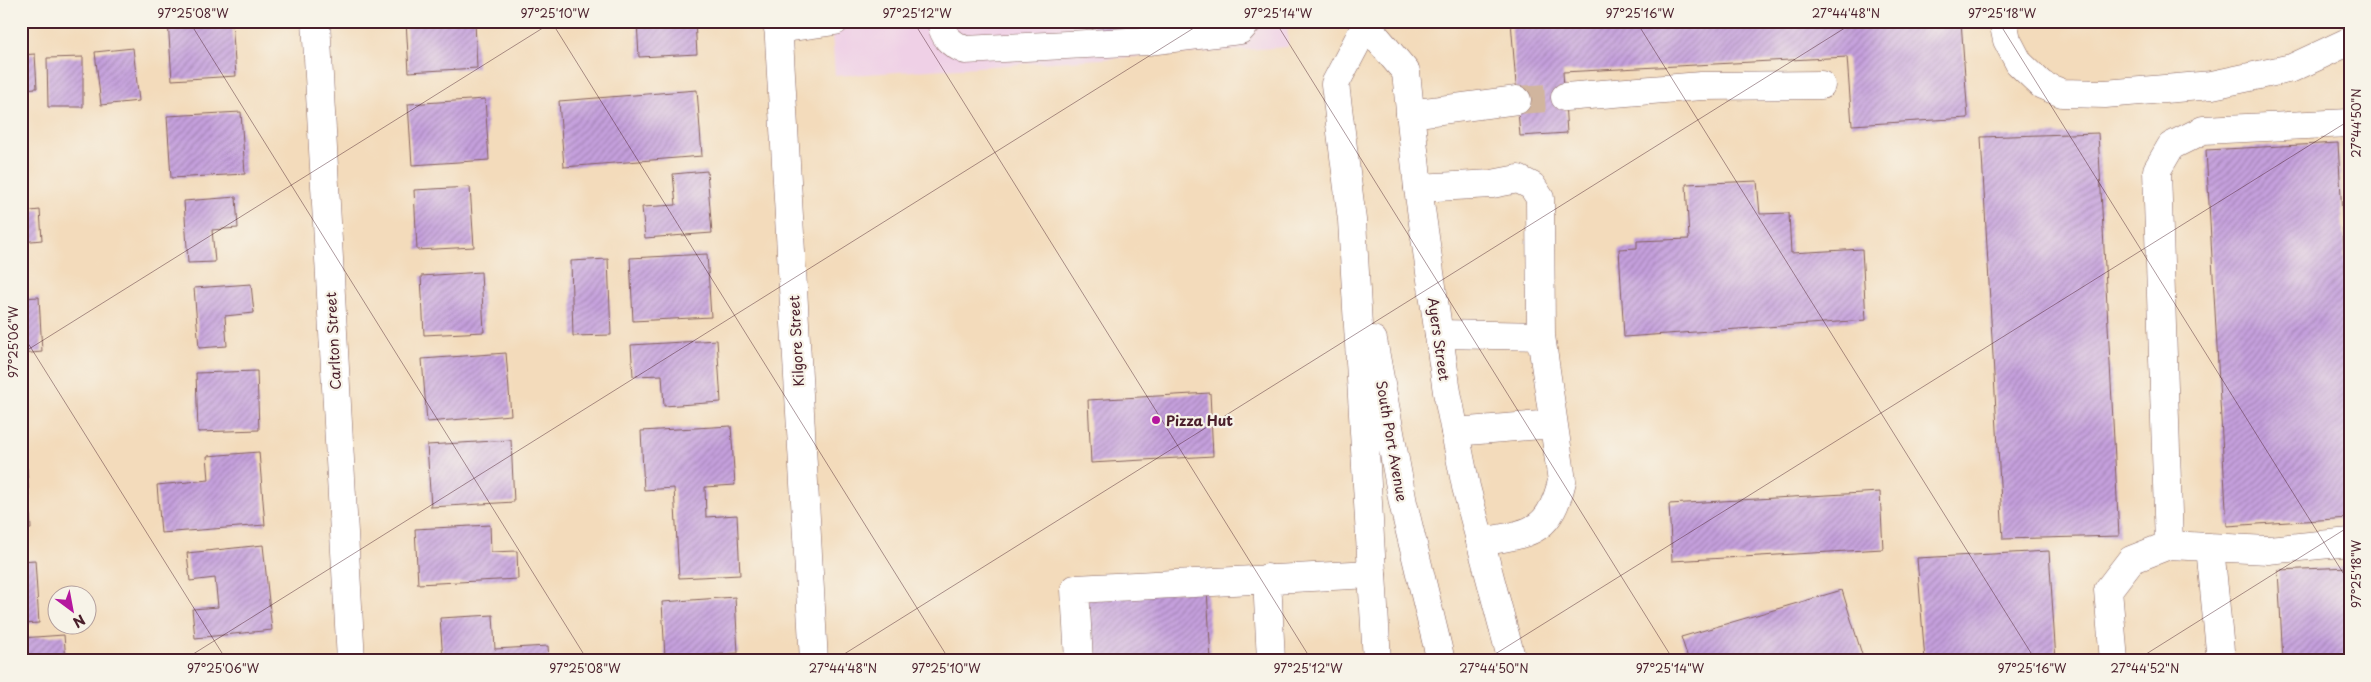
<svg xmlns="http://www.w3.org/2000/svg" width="2371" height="682" font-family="'Playpen Sans',sans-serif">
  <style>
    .built { fill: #efd0e6 }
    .building { fill: url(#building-hatch) }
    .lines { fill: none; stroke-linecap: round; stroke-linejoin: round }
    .minor-tunnel { stroke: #d1b59e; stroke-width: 28; stroke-dasharray: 28 14; stroke-linecap: butt }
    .minor-casing { stroke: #85615d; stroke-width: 29 }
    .major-casing { stroke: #85615d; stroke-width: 29 }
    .minor { stroke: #fff; stroke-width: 28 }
    .major { stroke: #fff; stroke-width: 28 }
    .ticks { fill: none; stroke: #4a1f2b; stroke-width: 1; stroke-opacity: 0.45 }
    .poi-dot { fill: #b5179e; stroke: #f7f3e8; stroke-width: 2 }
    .labels { text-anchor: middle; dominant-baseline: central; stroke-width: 4.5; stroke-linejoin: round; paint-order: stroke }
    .street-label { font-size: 14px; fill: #4a1f2b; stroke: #f7f3e8 }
    .poi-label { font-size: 14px; font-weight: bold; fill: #4a1f2b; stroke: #f7f3e8; text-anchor: start }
    .neatline { fill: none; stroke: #4a1f2b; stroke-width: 2 }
    .ticks-label { font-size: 12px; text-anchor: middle; fill: #4a1f2b }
  </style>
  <defs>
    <pattern id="building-hatch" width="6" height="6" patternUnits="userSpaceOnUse" patternTransform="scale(1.25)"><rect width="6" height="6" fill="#c5a0dd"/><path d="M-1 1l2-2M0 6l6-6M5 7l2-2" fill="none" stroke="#a282b3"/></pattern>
  </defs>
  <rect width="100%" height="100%" fill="#f7f3e8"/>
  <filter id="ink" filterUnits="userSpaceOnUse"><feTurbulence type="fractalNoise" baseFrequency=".02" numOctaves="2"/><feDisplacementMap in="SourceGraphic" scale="10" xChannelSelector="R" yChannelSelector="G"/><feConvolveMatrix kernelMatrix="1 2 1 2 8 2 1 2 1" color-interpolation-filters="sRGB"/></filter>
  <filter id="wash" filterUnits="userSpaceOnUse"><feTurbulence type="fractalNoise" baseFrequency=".0096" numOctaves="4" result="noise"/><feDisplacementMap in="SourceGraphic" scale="20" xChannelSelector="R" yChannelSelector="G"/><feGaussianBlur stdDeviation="1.12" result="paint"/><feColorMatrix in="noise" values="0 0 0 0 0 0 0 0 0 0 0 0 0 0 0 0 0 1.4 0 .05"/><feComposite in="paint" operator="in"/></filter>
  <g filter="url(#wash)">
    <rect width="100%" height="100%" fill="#f3dbbb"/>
    <path class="built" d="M831,21H1287L1288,47L835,76Z"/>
    <g id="blocks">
      <path class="building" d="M168,21H232L236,76L172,80Z
        M406,21H475L477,68L409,72Z
        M637,21H695L697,54L639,57Z
        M1092,21H1207L1093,33Z
        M1511,21H1961L1968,118L1852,125L1847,57L1563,72L1567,133L1520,136Z
        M133,48L139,101L101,105L95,52Z
        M35,54L37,88L21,89V55Z
        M83,57V107H48L47,58Z
        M697,90L702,156L564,167L559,101Z
        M485,99L489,160L412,165L408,104Z
        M241,112L245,174L171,178L167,116Z
        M2098,133L2119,536L2003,539L1981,137Z
        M2338,143L2350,355V518L2227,526L2206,150Z
        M707,171L712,233L645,238L642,207L676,205L673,174Z
        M1757,181L1760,214L1789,213L1791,253L1862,249L1866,320L1624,337L1619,249L1637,248V241L1689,239L1686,184Z
        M470,187L474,247L417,250L414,190Z
        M236,197L238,228L212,230L215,262L188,263L184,201Z
        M40,210L42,240L21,242V212Z
        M707,254L711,317L633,321L630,258Z
        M608,259L611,335L573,336L571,261Z
        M481,272L484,332L424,335L421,276Z
        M251,284L254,313L225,316L227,346L199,348L194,288Z
        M39,297L42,352L21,354V298Z
        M717,340L721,402L664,406L662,375L633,376L631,345Z
        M506,353L511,415L427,422L422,359Z
        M257,371L259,430L198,432L196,373Z
        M1210,393L1213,456L1091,463L1088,400Z
        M21,410L24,444H21Z
        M731,426L735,485L705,487L706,517L737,515L740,575L679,578L674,488L644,490L641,431Z
        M511,440L514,502L431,507L427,445Z
        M259,452L265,525L161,533L157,485L209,480L207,456Z
        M27,468L31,529L21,530V469Z
        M1880,492L1883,549L1672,561L1669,504Z
        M490,525L491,552L517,551L518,579L418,584L415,529Z
        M263,545L272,630L195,638L192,609L218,607L215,578L190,581L187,553Z
        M2049,551L2056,661H1925L1917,558Z
        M35,560L39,623L21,624V561Z
        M2350,567V661H2283L2278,570Z
        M1207,589L1211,661H1092L1087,599Z
        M1842,590L1864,661H1689L1681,637Z
        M735,597L738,653L665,658L662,602Z
        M493,615L495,649L548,646L549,661H443L440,618Z
        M64,635L66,661H21V638Z"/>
    </g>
  </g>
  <g filter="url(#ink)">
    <use href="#blocks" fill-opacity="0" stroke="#85615d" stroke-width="1"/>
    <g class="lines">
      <path class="minor-tunnel" d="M1517,100L1565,97"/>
      <defs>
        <path id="minor" d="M316,21L351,661
          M778,21L814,661
          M941,21C943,37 951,44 965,50L1148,41L1240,30L1248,21
          M2003,21L2007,40L2019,63L2042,85L2062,93L2105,94L2212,85L2292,68L2350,41
          M778,29L835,21
          M1565,97L1701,86L1821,85
          M1410,114L1517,100
          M2350,123L2203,130L2171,146L2157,170L2169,545L2268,550L2350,542
          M1418,188L1492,184L1518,179L1532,186L1540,198L1541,336L1439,334
          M1455,432L1553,424
          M1480,542C1529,533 1549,535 1562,481L1541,336
          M2210,547L2221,661
          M1267,578L1271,661
          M1079,661L1075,589L1372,574
          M2114,661L2108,590L2131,560L2169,545"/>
        <path id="major" d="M1366,21V25L1335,84L1352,220L1377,661
          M1366,25L1406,72L1418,188L1447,392L1466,487L1512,661
          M1373,340L1403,503L1441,661"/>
      </defs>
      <use href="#minor" class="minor-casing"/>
      <use href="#major" class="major-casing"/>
      <use href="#minor" class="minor"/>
      <use href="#major" class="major"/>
    </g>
  </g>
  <path class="ticks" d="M189,21L588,661M551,21L950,661M913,21L1312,661M1275,21L1674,661M1636,21L2036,661M1998,21L2350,584M21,332L227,661M21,354L554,21M182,661L1205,21M833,661L1856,21M1484,661L2350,120M2135,661L2350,526"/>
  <circle class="poi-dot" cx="1156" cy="420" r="5"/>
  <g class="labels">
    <g class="street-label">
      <text transform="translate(1439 339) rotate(82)">Ayers Street</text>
      <text transform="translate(333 341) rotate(-93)">Carlton Street</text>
      <text transform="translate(796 341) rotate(-93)">Kilgore Street</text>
      <text transform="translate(1392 441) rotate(80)">South Port Avenue</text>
    </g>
    <g class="poi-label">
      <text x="1166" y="420">Pizza Hut</text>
    </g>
  </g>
  <rect width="2371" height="682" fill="none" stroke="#f7f3e8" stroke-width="55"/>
  <g transform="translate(72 610) rotate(148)"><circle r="24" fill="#f7f3e8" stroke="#b29e9c"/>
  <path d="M0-4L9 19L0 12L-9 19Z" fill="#b5179e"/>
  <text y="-8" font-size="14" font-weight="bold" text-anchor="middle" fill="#4a1f2b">N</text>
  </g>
  <rect x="28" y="28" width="2316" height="626" class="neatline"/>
  <g class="ticks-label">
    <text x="193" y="18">97°25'08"W</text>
    <text x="555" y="18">97°25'10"W</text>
    <text x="917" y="18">97°25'12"W</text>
    <text x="1278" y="18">97°25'14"W</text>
    <text x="1640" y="18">97°25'16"W</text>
    <text x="1846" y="18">27°44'48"N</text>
    <text x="2002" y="18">97°25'18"W</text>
    <text transform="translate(2357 123) rotate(-90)" y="4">27°44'50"N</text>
    <text transform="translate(14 342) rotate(-90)" y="4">97°25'06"W</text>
    <text transform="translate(2357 574) rotate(-90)" y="4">97°25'18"W</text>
    <text x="223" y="673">97°25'06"W</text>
    <text x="585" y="673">97°25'08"W</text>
    <text x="843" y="673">27°44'48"N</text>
    <text x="946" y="673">97°25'10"W</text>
    <text x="1308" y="673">97°25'12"W</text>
    <text x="1494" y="673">27°44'50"N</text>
    <text x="1670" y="673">97°25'14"W</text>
    <text x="2032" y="673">97°25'16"W</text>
    <text x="2145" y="673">27°44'52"N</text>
  </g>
</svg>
